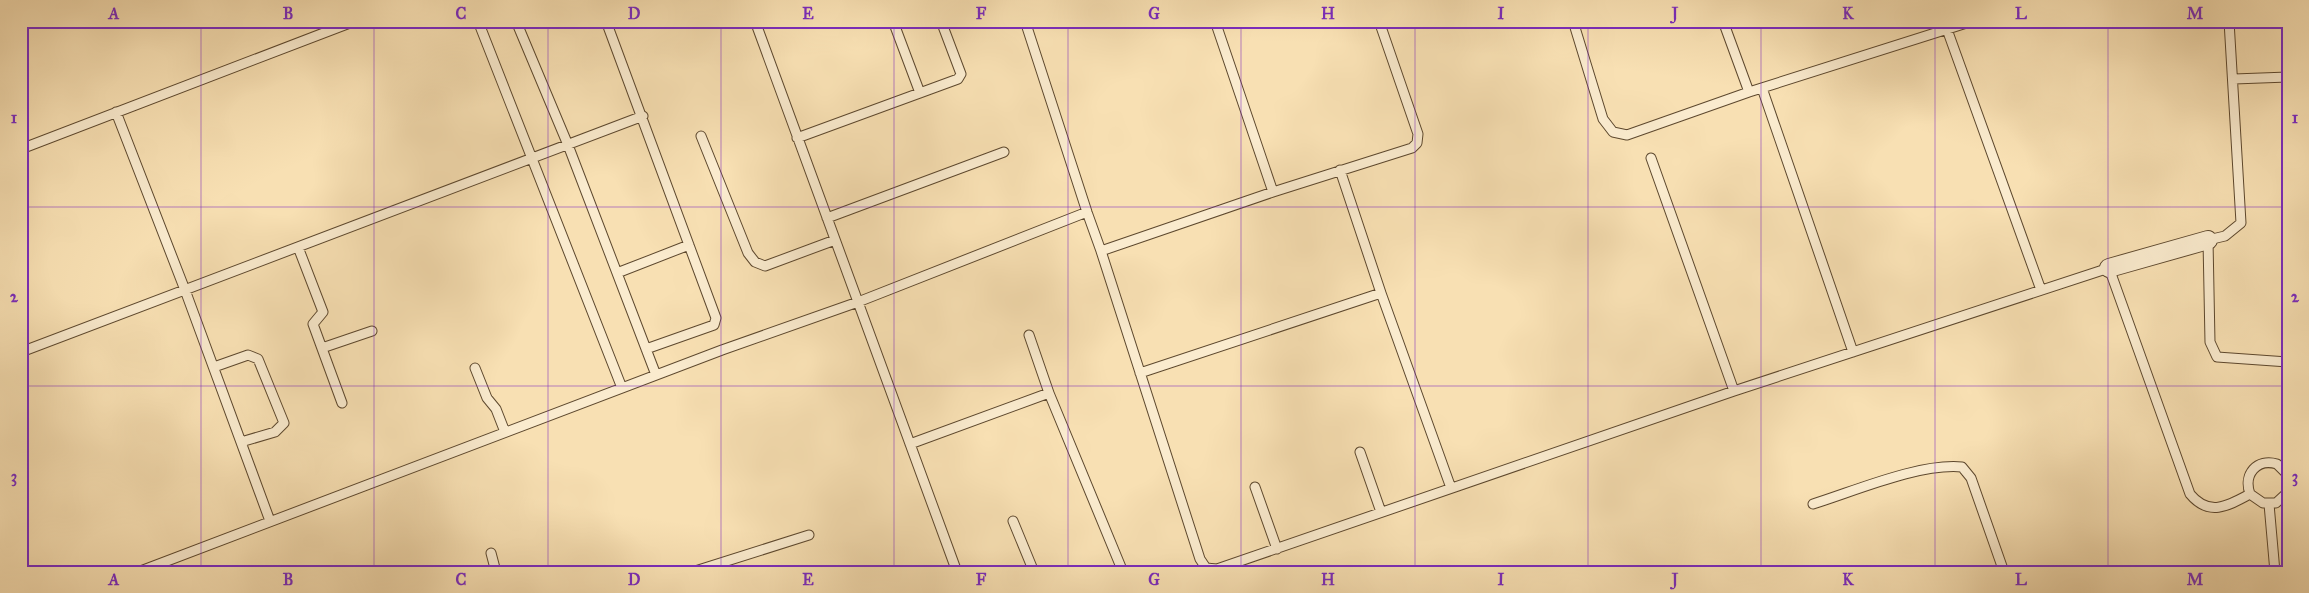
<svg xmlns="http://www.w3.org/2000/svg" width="2309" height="593" font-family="'IM FELL Great Primer',serif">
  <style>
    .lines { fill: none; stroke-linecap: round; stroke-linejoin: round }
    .lane-casing { stroke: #5d482e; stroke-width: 11 }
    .street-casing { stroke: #5d482e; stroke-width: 20 }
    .lane { stroke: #faebce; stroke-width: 9 }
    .street { stroke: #faebce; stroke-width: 18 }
    .grid { fill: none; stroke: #7b2cbf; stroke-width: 1; stroke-opacity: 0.55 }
    .neatline { fill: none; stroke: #7b2cbf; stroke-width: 2 }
    .grid-label { font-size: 16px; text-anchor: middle; font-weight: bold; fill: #7b2cbf }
  </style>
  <rect width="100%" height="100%" fill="#f8e0b3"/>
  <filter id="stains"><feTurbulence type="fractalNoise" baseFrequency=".004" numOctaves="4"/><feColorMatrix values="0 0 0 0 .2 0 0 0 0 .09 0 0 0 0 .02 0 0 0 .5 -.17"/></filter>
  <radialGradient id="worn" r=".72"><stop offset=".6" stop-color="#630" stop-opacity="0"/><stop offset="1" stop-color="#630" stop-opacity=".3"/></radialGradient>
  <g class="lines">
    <defs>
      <path id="lane" d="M478,21L622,388
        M516,21L568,145L656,375
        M606,21L716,318L714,325L646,349
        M755,21L957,572
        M893,21L920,93
        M1025,21L1087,212L1101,251L1200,559L1206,568L1217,569L1734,391L2109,268L2190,494C2209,517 2228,506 2250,494
        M1215,21L1273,192
        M1573,21L1603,119L1613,132L1627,135L1749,92L1973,21
        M1723,21L1749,92
        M1944,21L2041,290
        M2229,21L2241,223L2225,236L2208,240L2210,342L2217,357L2288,362
        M2234,79L2288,77
        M1762,88L1853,352
        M116,112L185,290L270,521
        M701,136L748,253L755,262L765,266L835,240
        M797,138L958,79L961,74L941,21
        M21,149L355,21
        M1651,158L1734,391
        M1340,170L1381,293L1451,488
        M827,218L1004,152
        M298,247L323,312L313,324L342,403
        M1101,251L1273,192L1412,148L1417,143L1418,134L1379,21
        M617,273L689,245
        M1029,335L1049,393L1123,572
        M322,348L372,331
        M21,352L643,116
        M214,367L248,355L258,359L284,423L275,432L241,442
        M475,368L487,398L496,409L505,432
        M1140,373L1381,293
        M910,444L1049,393
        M1360,452L1381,512
        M2288,475L2277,464C2257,458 2243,474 2250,494L2263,503H2276L2288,492
        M1255,487L1277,549
        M1813,504C1855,491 1919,463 1962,467L1971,478L2004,572
        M2269,504L2275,572
        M1013,521L1034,572
        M491,553L496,572
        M138,572L722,350L858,302L1087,212
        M692,572L809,535"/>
      <path id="street" d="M2109,268L2208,240"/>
    </defs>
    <use href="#lane" class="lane-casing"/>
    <use href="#street" class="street-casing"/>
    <use href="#lane" class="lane"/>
    <use href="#street" class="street"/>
  </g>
  <path class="grid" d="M201,21V572M374,21V572M548,21V572M721,21V572M894,21V572M1068,21V572M1241,21V572M1415,21V572M1588,21V572M1761,21V572M1935,21V572M2108,21V572M21,207H2288M21,386H2288"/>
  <rect width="2309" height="593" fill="none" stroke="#f8e0b3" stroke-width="55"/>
  <rect x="28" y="28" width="2254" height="538" class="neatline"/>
  <g class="grid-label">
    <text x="114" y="19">A</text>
    <text x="288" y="19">B</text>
    <text x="461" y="19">C</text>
    <text x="634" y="19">D</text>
    <text x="808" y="19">E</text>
    <text x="981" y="19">F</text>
    <text x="1154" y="19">G</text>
    <text x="1328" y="19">H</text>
    <text x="1501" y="19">I</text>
    <text x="1675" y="19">J</text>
    <text x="1848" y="19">K</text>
    <text x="2021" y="19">L</text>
    <text x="2195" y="19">M</text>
    <text x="14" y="123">1</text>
    <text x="2295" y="123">1</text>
    <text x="14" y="302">2</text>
    <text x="2295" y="302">2</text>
    <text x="14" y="482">3</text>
    <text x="2295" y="482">3</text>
    <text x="114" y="585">A</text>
    <text x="288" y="585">B</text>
    <text x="461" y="585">C</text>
    <text x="634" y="585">D</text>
    <text x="808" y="585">E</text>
    <text x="981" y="585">F</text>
    <text x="1154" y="585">G</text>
    <text x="1328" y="585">H</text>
    <text x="1501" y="585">I</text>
    <text x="1675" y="585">J</text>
    <text x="1848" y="585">K</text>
    <text x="2021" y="585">L</text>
    <text x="2195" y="585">M</text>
  </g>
  <rect width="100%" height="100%" filter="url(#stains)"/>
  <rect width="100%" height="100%" fill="url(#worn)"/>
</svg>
